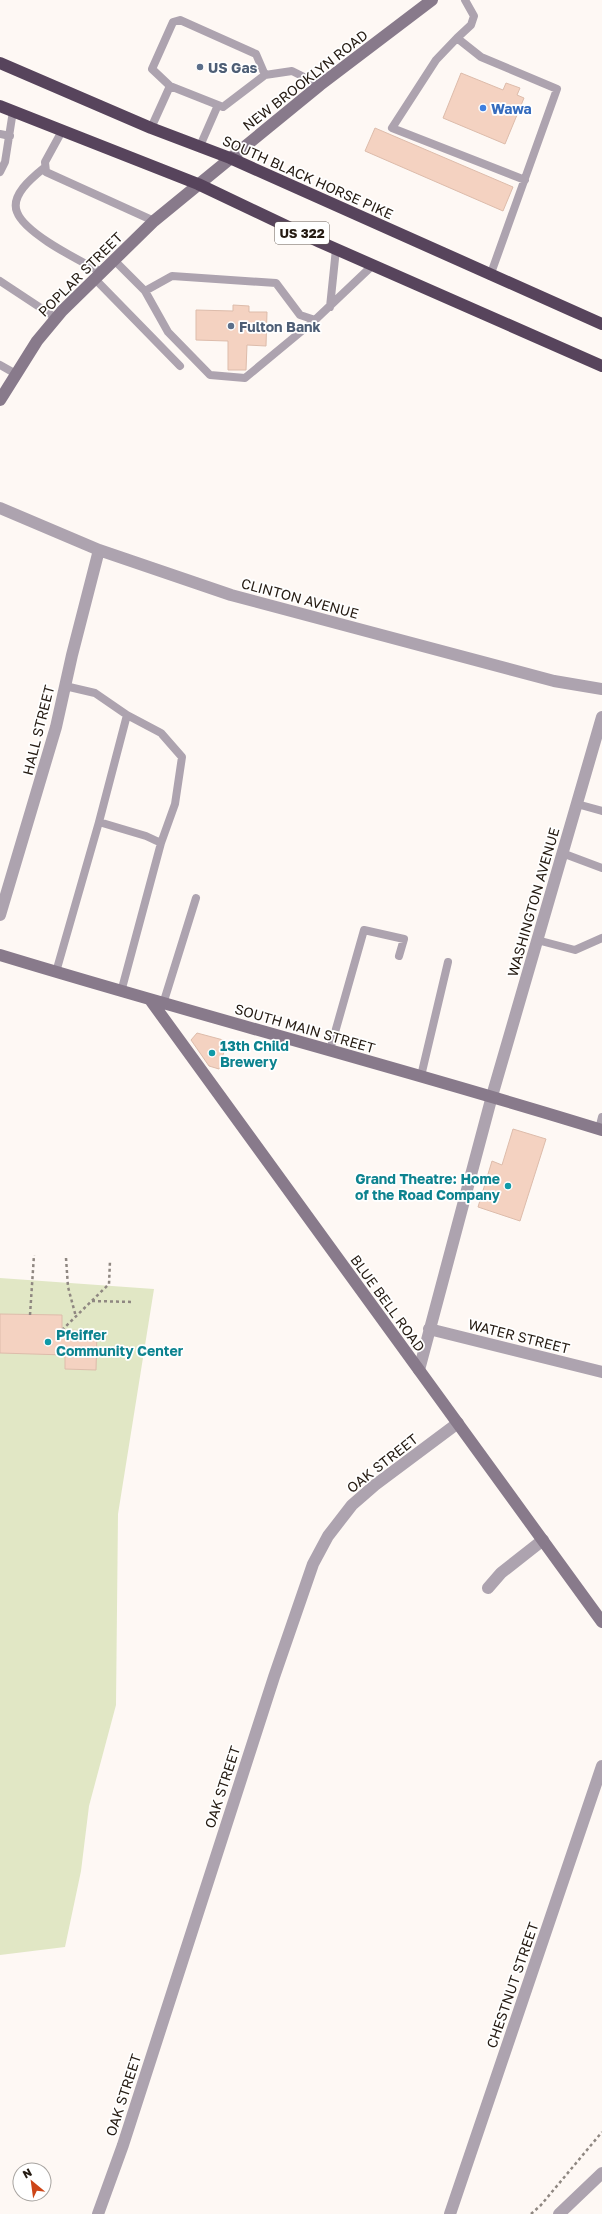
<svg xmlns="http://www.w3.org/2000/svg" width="602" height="2214" font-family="'Golos Text',sans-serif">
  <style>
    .green { fill: #e1e7c5 }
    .building { fill: #f4d2c1; stroke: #ddbcab }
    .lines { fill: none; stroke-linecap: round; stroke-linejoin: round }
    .path { stroke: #8f8781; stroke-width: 2.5; stroke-dasharray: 3 3; stroke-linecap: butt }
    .lane { stroke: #ada3af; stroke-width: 8 }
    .street { stroke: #ada3af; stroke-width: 12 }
    .secondary { stroke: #887a8b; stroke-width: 12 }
    .highway { stroke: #57445c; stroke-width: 12 }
    .service-dot { fill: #5c6f8a; stroke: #fff; stroke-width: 1.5 }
    .shop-dot { fill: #3f7fe0; stroke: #fff; stroke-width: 1.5 }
    .culture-dot { fill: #0f9aa8; stroke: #fff; stroke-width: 1.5 }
    .labels { text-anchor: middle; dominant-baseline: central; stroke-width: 3.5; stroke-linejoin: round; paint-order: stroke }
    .shield { fill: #fff; stroke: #665f59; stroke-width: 1 }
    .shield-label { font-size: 13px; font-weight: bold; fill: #251b12 }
    .service-label { font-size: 14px; font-weight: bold; fill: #4e5e75; stroke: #fff; text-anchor: start }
    .street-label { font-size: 14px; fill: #251b12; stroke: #fff }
    .shop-label { font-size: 14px; font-weight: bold; fill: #366cbe; stroke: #fff; text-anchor: start }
    .culture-label { font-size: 14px; font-weight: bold; fill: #0d838f; stroke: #fff; text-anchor: start }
  </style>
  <rect width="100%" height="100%" fill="#fef8f4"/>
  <path class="green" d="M0,1278L154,1289L118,1514L116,1705L89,1806L81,1871L65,1947L0,1955Z"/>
  <path class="building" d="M461,73L503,90L506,83L520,88L517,95L524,98L505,144L443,118Z
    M375,128L513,187L503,211L365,151Z
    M233,305L249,306V312H267L266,346L247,345L246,370H228V341L196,340V310L233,311Z
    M197,1033L227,1041L219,1069L209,1066L191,1040Z
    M513,1129L546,1139L520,1221L478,1207L492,1161L502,1165Z
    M0,1314L62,1315V1330L97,1331L96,1370L65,1369V1355L0,1353Z"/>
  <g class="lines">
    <path class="path" d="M66,1258L68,1287L76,1317
      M92,1301L134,1302
      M30,1315L34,1255
      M62,1330L109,1284L110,1261
      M531,2214L541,2205L602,2132"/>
    <path class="lane" d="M465,0L474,16L471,25L457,38L481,57L557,89L490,276
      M457,38L436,60L392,128L525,180
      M170,86L152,69L173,22L180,20L256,54L265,75
      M151,128L170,86L223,107L265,75L292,71L320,85
      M62,131L45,162L46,172L154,221
      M0,134L10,136
      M200,146L218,105
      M44,168C33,177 10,195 17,212C25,234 81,261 101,272
      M0,172L5,162L13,111
      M114,260L145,291L172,276L276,283L300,315L315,320L373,265
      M94,278L180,366
      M0,281L56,318
      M145,291L168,332L210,375L245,378L315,320
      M330,307L336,249
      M0,365L16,374
      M65,686L95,693L127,715L161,733L182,757L175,804L161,843
      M577,804L602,811
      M99,822L127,715
      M562,853L602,868
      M537,940L575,950L602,938
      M56,972L99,822L146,836L161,843L121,992
      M163,1004L196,898
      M330,1050L364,930L404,939L399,956
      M421,1076L448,962
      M599,1129L602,1117"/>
    <path class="street" d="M0,508L99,550L231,595L554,681L602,689
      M0,915L56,727L72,655L99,550
      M429,1329L602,1372
      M419,1370L492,1096L602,717
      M488,1588L501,1573L543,1540
      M98,2214L123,2145L274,1677L313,1564L328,1536L352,1505L375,1485L458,1423
      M450,2214L602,1766
      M559,2214L602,2173"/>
    <path class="secondary" d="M0,400L37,341L62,311L154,221L320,85L432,0
      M0,955C200,1016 402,1068 602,1130
      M151,1001L602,1622"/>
    <path class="highway" d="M0,63L151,128L230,158L602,324
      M0,106L198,184L320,242L602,366"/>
  </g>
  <g class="service-dot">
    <circle cx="200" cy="67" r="4"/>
    <circle cx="231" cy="326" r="4"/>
  </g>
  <circle class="shop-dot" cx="483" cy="108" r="4"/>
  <g class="culture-dot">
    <circle cx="212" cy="1053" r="4"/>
    <circle cx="508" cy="1186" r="4"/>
    <circle cx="48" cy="1342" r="4"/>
  </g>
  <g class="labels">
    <rect class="shield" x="275" y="222" width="54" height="22" rx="3"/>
    <g class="shield-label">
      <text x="302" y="233">US 322</text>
    </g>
    <g class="service-label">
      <text x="208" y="67">US Gas</text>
      <text x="239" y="326">Fulton Bank</text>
    </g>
    <g class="street-label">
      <text transform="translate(305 80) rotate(-38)">NEW BROOKLYN ROAD</text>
      <text transform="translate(308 177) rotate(24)">SOUTH BLACK HORSE PIKE</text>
      <text transform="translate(80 274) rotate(-45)">POPLAR STREET</text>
      <text transform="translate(300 598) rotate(15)">CLINTON AVENUE</text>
      <text transform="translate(38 730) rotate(-76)">HALL STREET</text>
      <text transform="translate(533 902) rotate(-74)">WASHINGTON AVENUE</text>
      <text transform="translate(305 1028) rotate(16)">SOUTH MAIN STREET</text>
      <text transform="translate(388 1303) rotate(54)">BLUE BELL ROAD</text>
      <text transform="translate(519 1336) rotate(14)">WATER STREET</text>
      <text transform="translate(382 1463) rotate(-38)">OAK STREET</text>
      <text transform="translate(222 1787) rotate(-72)">OAK STREET</text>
      <text transform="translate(512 1985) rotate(-71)">CHESTNUT STREET</text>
      <text transform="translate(123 2095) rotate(-72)">OAK STREET</text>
    </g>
    <g class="shop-label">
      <text x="491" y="108">Wawa</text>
    </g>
    <g class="culture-label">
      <text x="220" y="1045">13th Child<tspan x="220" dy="16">Brewery</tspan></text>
      <text x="500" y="1178" text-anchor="end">Grand Theatre: Home<tspan x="500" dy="16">of the Road Company</tspan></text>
      <text x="56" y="1334">Pfeiffer<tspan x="56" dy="16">Community Center</tspan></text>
    </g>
  </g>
  <g transform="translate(32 2182) rotate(331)"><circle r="19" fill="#ffffff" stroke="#a8a4a0"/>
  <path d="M0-3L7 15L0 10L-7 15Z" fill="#cd4518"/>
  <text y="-6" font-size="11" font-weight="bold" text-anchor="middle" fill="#251b12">N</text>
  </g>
</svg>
